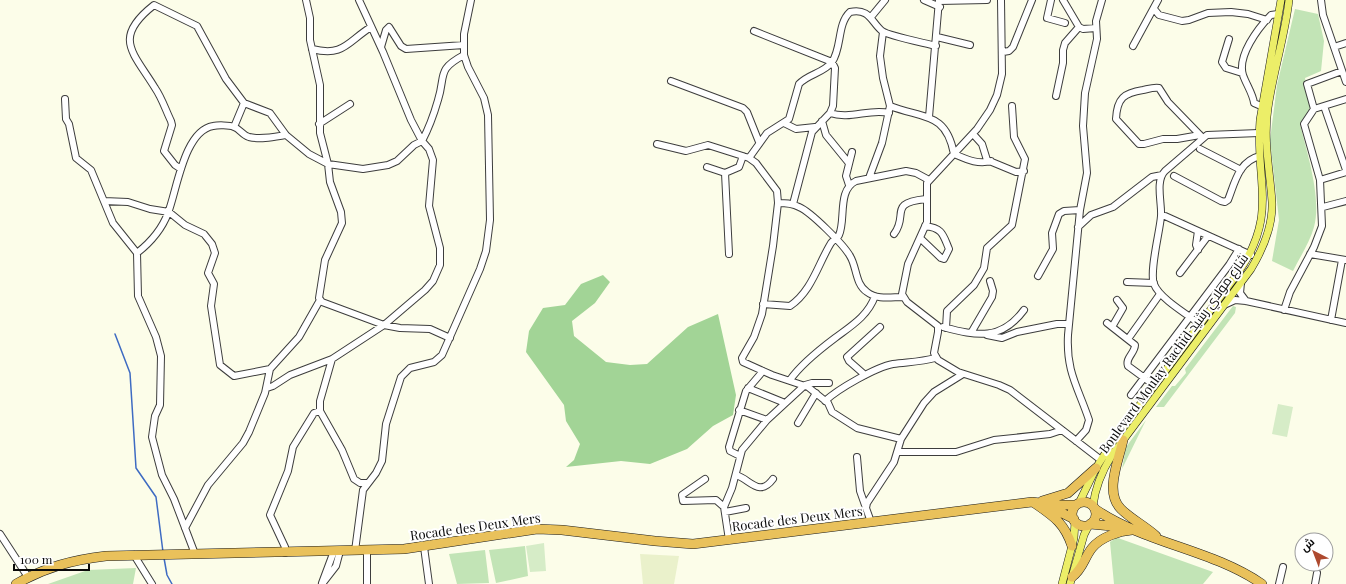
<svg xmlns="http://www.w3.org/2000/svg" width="1346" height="584" font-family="'Playfair Display',Cairo,serif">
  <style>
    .farmland { fill: #eaf1cb }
    .green { fill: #c2e4b6 }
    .forest { fill: #a2d496 }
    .pitch { fill: #d6ecc7 }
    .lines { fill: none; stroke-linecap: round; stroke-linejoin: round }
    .stream { stroke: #3e6bc2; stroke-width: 1.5 }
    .minor-casing { stroke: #3d3d3d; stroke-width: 8 }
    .major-casing { stroke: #1b1b1b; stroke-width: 8 }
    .highway-casing { stroke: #1b1b1b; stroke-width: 10 }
    .minor { stroke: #fff; stroke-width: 6 }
    .major { stroke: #ecee68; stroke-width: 7 }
    .highway { stroke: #e9c15b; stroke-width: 9 }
    .labels { text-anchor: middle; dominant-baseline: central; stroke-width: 4; stroke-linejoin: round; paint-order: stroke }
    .street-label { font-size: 13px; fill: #0a0a0a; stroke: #fff }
  </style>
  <rect width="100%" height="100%" fill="#fcfde9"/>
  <path class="farmland" d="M640,554L679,556L674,584H643Z"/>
  <path class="green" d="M1295,9L1318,14L1324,41L1321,71L1305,78L1310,108L1300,124C1307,153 1322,198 1314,227C1310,242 1300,257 1293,271L1272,261L1279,220L1270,140L1277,85Z
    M1233,306L1236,307L1235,313L1164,407H1156L1172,386H1175L1186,373L1185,369Z
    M1146,420L1122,469L1126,447Z
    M1116,538H1118L1213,572L1203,584H1114L1110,542Z
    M525,546L528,576L496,583L489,550Z
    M485,550L489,583L457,584L449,554Z
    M136,568L133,584H48L88,570Z"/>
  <path class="forest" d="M603,275L610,282L595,303L572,321L574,336L606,362L630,365L647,364L688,327L718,314L736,395L733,415L713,426L687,449L650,464L621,461L566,467L574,460L580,444L566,421L564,405L526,352L529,331L543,308L565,305L581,284Z"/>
  <path class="pitch" d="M1278,404L1293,407L1287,437L1272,434Z
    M544,543L546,571L530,572L526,546Z"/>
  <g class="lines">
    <path class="stream" d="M115,334L130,373L136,468L156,497L163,552
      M164,558L167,575L172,584"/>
    <defs>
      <path id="minor" d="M306,0L310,18V40L320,85V133L328,164
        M359,0L383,52L411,120L422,141L414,145L397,161L388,165L363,169L328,164L330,182L341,212L342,223L325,260L319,298L322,302L384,325L400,328L430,329L450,338
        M924,0L940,7
        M1001,0L1002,74L997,95L990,110L977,129L927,183V222L908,264L902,294L907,302L938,326V332L934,353L938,360L958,372L999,385L1010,390L1101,460
        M1051,0L1047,18L1065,23
        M1063,0L1079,27L1083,29L1096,28
        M1321,0L1323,15L1346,82
        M939,1L987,0
        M1154,9L1159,15L1182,21L1189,20L1208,13L1231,12L1248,14L1267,20
        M871,17L885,0
        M754,31L832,62L835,68L833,106L830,113L812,132L793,204
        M937,37L970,45
        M1229,39L1222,62L1226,68L1242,73
        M1133,46L1158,0
        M381,47L386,30L389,27L401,46L406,49L464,45
        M1334,47L1346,43
        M312,49C344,57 347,42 371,27
        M1003,52L1009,51L1013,47L1032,0
        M671,81L743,108L747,112L759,142
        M1056,96L1063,63V50L1065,43L1079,27
        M65,99L66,119L69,124L76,158L91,170L113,223L137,253L138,296L156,337L161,356L160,405L155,416L152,437L162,475L174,499L195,554
        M890,106C924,119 946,112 954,154C966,159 978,165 991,161
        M1261,106L1254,103C1253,94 1246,84 1243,75C1237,56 1258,28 1271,15L1278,14
        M1324,106L1346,170
        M1314,109L1307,84L1342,71
        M830,113C850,120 870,108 889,113
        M929,117L939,0
        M822,121L826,135L848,162
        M784,123L796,129L815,127
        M319,124L350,104
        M234,127L244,103
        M973,134L982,144L987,160L1016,172L1024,171
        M1200,135L1177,139H1163L1144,144H1139L1116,119C1117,98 1124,93 1143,90C1148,89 1154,87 1159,88L1168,102L1200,135L1203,138
        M657,144L686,151L708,145L749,158L756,163L777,191L778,203L773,246L762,314L754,337L742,358L743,362L772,375L808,387L828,403L832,412L857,428L901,439
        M1200,149L1241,170
        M749,158L767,133L789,119L799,84C808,74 824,73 832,62C842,48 837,24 850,12C870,8 871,22 882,31C889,36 925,43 936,46
        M707,167L725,173L739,167L743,156
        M181,169L175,165L164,151L172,125L171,121C166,111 162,98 155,88C133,52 112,38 154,5L197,26L226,79L244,103L270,113L286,135L309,154L328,164
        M725,173L729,254
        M1174,176L1221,201L1225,202L1228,200C1235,182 1239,161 1260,156
        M869,178L882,143L890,106L883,78L880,56L883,32
        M1320,180L1346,172
        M849,185L846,176L852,152
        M104,201L128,202L150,209L169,212L185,225L204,234L212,244L215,253L208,273L214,284L211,306L220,365L234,376L270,369
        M778,203C785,203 792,203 799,207C811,212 844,245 850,256C857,267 855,284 867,292C877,300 891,297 903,297
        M1323,207L1346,201
        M1161,216H1165L1251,255
        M1078,227L1091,215L1113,207L1152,177L1162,175
        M1198,231L1196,245L1198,250
        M894,234C909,215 887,203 926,199
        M920,238L941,258L944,259L949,249C943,235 943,228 925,226
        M137,253C151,242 162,229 168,213C177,190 184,131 213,126C218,125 229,125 234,127C240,129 242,135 249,137C261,140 274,137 286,135
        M1310,254L1346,260
        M1180,273L1208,236
        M1038,276L1053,249L1052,233L1059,214L1064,211L1080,210
        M1127,282L1154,283
        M1241,283L1240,293L1246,301
        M763,304L790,306C812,291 818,264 831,243C833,240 838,238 839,235C846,220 837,190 856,181L906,171L916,173L929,180
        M1224,305L1235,300L1246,301L1346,323
        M1284,310L1290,292L1314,247L1322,226L1320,180L1304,124L1314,109L1346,99
        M1331,320L1342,260
        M1107,323L1135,345C1135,353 1125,358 1128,366L1154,385
        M1200,324C1188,315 1159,298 1154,284C1149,272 1160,231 1161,216C1162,203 1155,181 1165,171L1207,135L1259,133
        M943,327C977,336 1001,341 1024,310
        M1112,327L1123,308L1117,300
        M946,328L947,311L974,285L984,268L987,248L1012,225L1025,159L1014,137L1012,106
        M971,333L992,297L993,291L990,281
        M987,335L1002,338L1017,332L1057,324H1069
        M1128,339L1160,294
        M332,359L320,401V411L342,450L354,479L360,483H367
        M865,375L849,361L847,357L880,327
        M790,380C801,364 819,350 835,338C851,326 868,316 875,296
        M267,388L273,386L290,375L332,359L384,325L425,290L433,281L440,265V248L429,206L433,160L429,149L422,141C429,128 434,114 438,100C446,75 436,70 464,55
        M748,388L785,403
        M1131,395L1229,265L1239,249
        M825,401C838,389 876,367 893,364C907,362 921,362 935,358
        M739,410L767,420
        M798,423L816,393
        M1076,441L1086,430L1089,420C1078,387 1066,372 1068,335L1080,210L1087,173L1083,126L1085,93L1097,39L1096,21L1102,0
        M898,452H956L994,440L1050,434L1062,430
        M740,456L730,451L729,447L746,391L763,371
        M857,457L860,491L866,508
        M736,475C750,479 759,498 773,479
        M705,479L682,495L683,501L716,500L724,507
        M725,512L746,508
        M871,522L866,508L867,503L894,462L901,439L924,403L934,392L963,374
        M185,528L208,485L243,443L249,432L265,393L270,369L299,337L320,300
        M0,534L28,577
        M729,540L724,507L732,488L742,450L767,420L805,385L812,383H829
        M424,547L429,584
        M355,551L363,490L376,473L382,461L386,424L401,377L410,368L434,362L442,355L480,269L486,251L490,220L488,115L484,98L468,67L464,55V34L471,0
        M367,551V584
        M285,553V547L270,515L288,471L293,447L314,413L320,411
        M134,555L152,584
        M322,583L334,551
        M322,584L336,566L340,551
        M1279,584L1283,567
        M1315,584L1317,573"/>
      <path id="major" d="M1079,503L1096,468L1113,441L1238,273C1279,213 1255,183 1260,120L1281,0
        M1093,506C1095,488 1102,471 1112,455L1251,269C1263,249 1273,226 1272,202C1270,171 1263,140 1268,108C1273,72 1285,36 1289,0
        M1062,584L1074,538L1075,521
        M1070,584L1084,535L1089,525"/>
      <path id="highway" d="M1123,440C1119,460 1104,492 1121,509C1131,519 1145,526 1156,536
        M1042,501L1068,493L1096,468
        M1033,502C1053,516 1064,522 1072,546
        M1072 514a12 12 0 1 1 24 0a12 12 0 1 1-24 0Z
        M1048,506L1074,519
        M1095,509C1146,544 1211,549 1262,584
        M1090,524L1122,527
        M1072,577C1083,569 1084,558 1092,548C1101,537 1119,531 1132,530
        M16,584C46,567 72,560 106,556L404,549L537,529L562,530L655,541L693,544L1032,502L1057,505H1076"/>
    </defs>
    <use href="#minor" class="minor-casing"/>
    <use href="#major" class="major-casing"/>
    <use href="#highway" class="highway-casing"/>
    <use href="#minor" class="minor"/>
    <use href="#major" class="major"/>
    <use href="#highway" class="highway"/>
  </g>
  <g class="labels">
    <g class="street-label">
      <text transform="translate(1173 353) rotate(-54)">Boulevard Moulay Rachid شارع مولاي رشيد</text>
      <text transform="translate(797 518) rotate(-7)">Rocade des Deux Mers</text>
      <text transform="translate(475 526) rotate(-8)">Rocade des Deux Mers</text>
    </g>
  </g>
  <g transform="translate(1314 552) rotate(318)"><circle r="19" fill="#ffffff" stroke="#9d9d9d"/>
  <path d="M0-3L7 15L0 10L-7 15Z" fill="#ae492e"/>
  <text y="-6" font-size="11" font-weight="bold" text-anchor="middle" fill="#0a0a0a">ش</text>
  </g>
  <path d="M14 564v6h75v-6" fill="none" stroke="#0a0a0a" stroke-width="2"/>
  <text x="20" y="564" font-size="12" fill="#0a0a0a" stroke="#ffffff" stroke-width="3" paint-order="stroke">100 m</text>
</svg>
